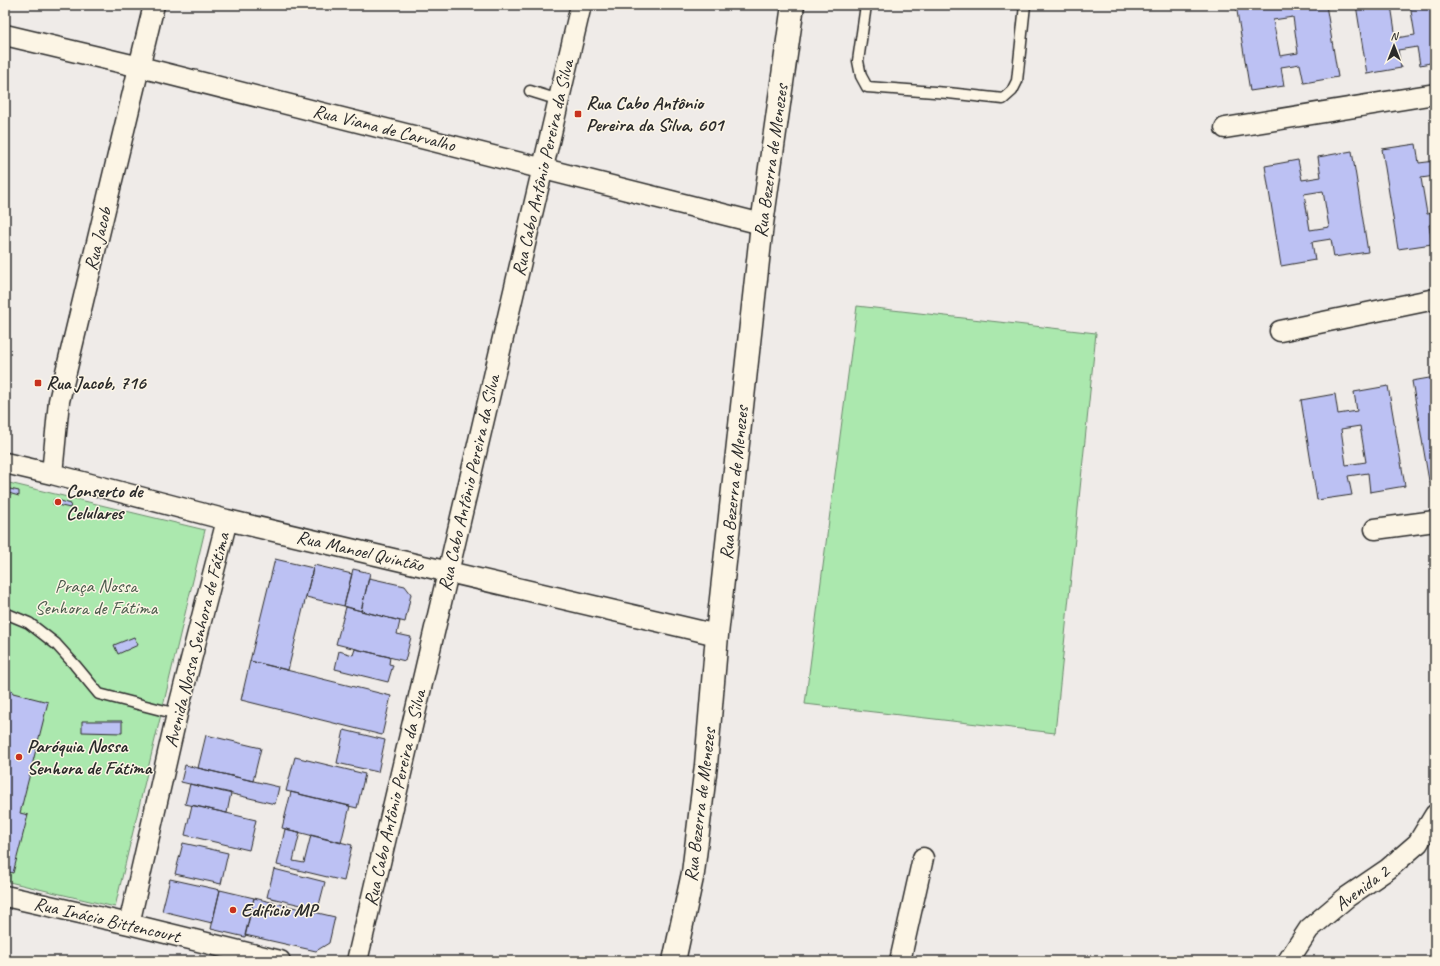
<svg xmlns="http://www.w3.org/2000/svg" width="1440" height="966" font-family="Caveat,sans-serif">
  <style>
    .green { fill: #abe8ae; stroke: #6b8a6c }
    .building { fill: #bcc1f3; stroke: #2b2b2b; fill-rule: evenodd }
    .lines { fill: none; stroke-linecap: round; stroke-linejoin: round }
    .lane-casing { stroke: #2b2b2b; stroke-width: 13 }
    .street-casing { stroke: #2b2b2b; stroke-width: 23 }
    .secondary-casing { stroke: #2b2b2b; stroke-width: 25 }
    .lane { stroke: #fcf5e5; stroke-width: 10 }
    .street { stroke: #fcf5e5; stroke-width: 20 }
    .secondary { stroke: #fcf5e5; stroke-width: 22 }
    .poi-dot { fill: #c8321e; stroke: #fcf5e5; stroke-width: 1.5 }
    .labels { text-anchor: middle; dominant-baseline: central; stroke-width: 3; stroke-linejoin: round; paint-order: stroke }
    .poi-label { font-size: 19px; font-weight: bold; fill: #2b2b2b; stroke: #fcf5e5; text-anchor: start }
    .street-label { font-size: 19px; fill: #2b2b2b; stroke: #fcf5e5 }
    .park-label { font-size: 19px; fill: #4b5a4c; stroke: #fcf5e5 }
  </style>
  <rect width="100%" height="100%" fill="#efebe8"/>
  <filter id="ink" filterUnits="userSpaceOnUse"><feTurbulence type="fractalNoise" baseFrequency=".025" numOctaves="2"/><feDisplacementMap in="SourceGraphic" scale="8" xChannelSelector="R" yChannelSelector="G"/><feConvolveMatrix kernelMatrix="1 2 1 2 8 2 1 2 1" color-interpolation-filters="sRGB"/></filter>
  <g filter="url(#ink)">
    <path class="green" d="M857,306L1096,333L1055,733L805,704Z
      M5,482L205,530L115,907L5,881Z"/>
    <path class="building" d="M1236,5H1326L1338,77L1304,83L1300,64L1281,67L1284,86L1250,91ZM1293,17L1298,53L1280,56L1273,20Z
      M1356,5H1391L1396,38L1415,35L1410,5H1435V62L1420,65L1417,47L1398,50L1401,68L1367,74Z
      M1416,144L1419,163L1435,161V176L1421,178L1427,214L1435,213V224L1429,225L1432,244L1398,249L1382,149Z
      M1352,151L1368,252L1334,257L1331,239L1312,242L1315,260L1281,266L1265,166L1298,160L1302,180L1321,177L1318,157ZM1323,191L1329,227L1310,230L1304,194Z
      M1435,377V480L1429,481L1412,381Z
      M1388,386L1405,486L1370,492L1368,473L1348,476L1352,495L1317,500L1301,400L1335,394L1338,414L1357,411L1354,392ZM1360,426L1366,462L1346,465L1341,429Z
      M5,488L19,491V496L5,492Z
      M54,499L71,504L70,508L53,504Z
      M275,559L313,568L288,670L250,661Z
      M314,565L352,574L344,606L306,597Z
      M353,569L370,573L361,611L344,606Z
      M369,578L405,586L411,594L405,622L361,611Z
      M346,607L400,621L397,634L411,637L405,661L336,644Z
      M134,637L138,645L118,654L114,645Z
      M355,649L390,657L389,664L393,665L388,682L335,669L339,651L353,655Z
      M250,661L391,696L382,735L241,700Z
      M5,681L13,693L48,702L20,813L28,815L13,873L5,871Z
      M82,721H122V733L82,732Z
      M344,730L385,740L378,772L337,763Z
      M206,735L261,748L253,781L198,768Z
      M295,757L365,774L357,808L286,791Z
      M185,765L279,787L275,804L181,782Z
      M190,784L231,793L227,813L185,804Z
      M291,792L350,806L341,843L282,828Z
      M192,805L256,820L249,850L185,835Z
      M285,829L300,832L293,861L304,863L311,835L352,845L344,881L277,865Z
      M183,843L228,853L221,884L175,874Z
      M274,869L325,882L318,909L267,897Z
      M170,879L220,890L212,923L162,911Z
      M220,890L254,898L245,937L211,929Z
      M254,898L335,917L329,943L316,951L245,935Z"/>
    <g class="lines">
      <defs>
        <path id="lane" d="M866,5L858,61L861,76L867,87L948,93L1003,99L1012,91L1017,81L1025,5
          M530,91L559,100
          M5,613L29,623L56,644L75,665L99,694L177,714"/>
        <path id="street" d="M5,35L140,67L762,224
          M1225,128L1435,94
          M1280,331L1435,299
          M5,463L52,474L227,520L717,635
          M52,474L59,401L154,5
          M1375,529L1435,521
          M5,896L129,924L280,961
          M129,924L177,714L227,520
          M357,961L581,5
          M900,961L923,858
          M1288,961L1309,929L1347,897L1388,869L1418,843L1435,815"/>
        <path id="secondary" d="M674,961L693,873L706,765L717,635L762,224L793,5"/>
      </defs>
      <use href="#lane" class="lane-casing"/>
      <use href="#street" class="street-casing"/>
      <use href="#secondary" class="secondary-casing"/>
      <use href="#lane" class="lane"/>
      <use href="#street" class="street"/>
      <use href="#secondary" class="secondary"/>
    </g>
  </g>
  <g class="poi-dot">
    <rect x="574" y="110" width="8" height="8" rx="2"/>
    <rect x="34" y="379" width="8" height="8" rx="2"/>
    <circle cx="58" cy="502" r="4"/>
    <circle cx="19" cy="757" r="4"/>
    <circle cx="233" cy="910" r="4"/>
  </g>
  <g class="labels">
    <g class="poi-label">
      <text x="586" y="103">Rua Cabo Antônio<tspan x="586" dy="22">Pereira da Silva, 601</tspan></text>
      <text x="46" y="383">Rua Jacob, 716</text>
      <text x="66" y="491">Conserto de<tspan x="66" dy="22">Celulares</tspan></text>
      <text x="27" y="746">Paróquia Nossa<tspan x="27" dy="22">Senhora de Fátima</tspan></text>
      <text x="241" y="910">Edifício MP</text>
    </g>
    <g class="street-label">
      <text transform="translate(384 128) rotate(14)">Rua Viana de Carvalho</text>
      <text transform="translate(771 161) rotate(-82)">Rua Bezerra de Menezes</text>
      <text transform="translate(543 168) rotate(-77)">Rua Cabo Antônio Pereira da Silva</text>
      <text transform="translate(98 239) rotate(-76)">Rua Jacob</text>
      <text transform="translate(469 483) rotate(-77)">Rua Cabo Antônio Pereira da Silva</text>
      <text transform="translate(734 483) rotate(-84)">Rua Bezerra de Menezes</text>
      <text transform="translate(360 551) rotate(13)">Rua Manoel Quintão</text>
      <text transform="translate(197 640) rotate(-76)">Avenida Nossa Senhora de Fátima</text>
      <text transform="translate(395 798) rotate(-77)">Rua Cabo Antônio Pereira da Silva</text>
      <text transform="translate(700 805) rotate(-83)">Rua Bezerra de Menezes</text>
      <text transform="translate(1362 888) rotate(-37)">Avenida 2</text>
      <text transform="translate(107 920) rotate(13)">Rua Inácio Bittencourt</text>
    </g>
    <g class="park-label">
      <text x="96" y="586">Praça Nossa<tspan x="96" dy="22">Senhora de Fátima</tspan></text>
    </g>
  </g>
  <rect width="1440" height="966" fill="none" stroke="#fcf5e5" stroke-width="20"/>
  <rect x="10" y="10" width="1420" height="946" fill="none" stroke="#2b2b2b" stroke-width="1.5" filter="url(#ink)"/>
  <g transform="translate(1394 46)" stroke="#fcf5e5" stroke-width="3" paint-order="stroke">
  <path d="M0-3L7 15L0 10L-7 15Z" fill="#2b2b2b"/>
  <text y="-6" font-size="11" font-weight="bold" text-anchor="middle" fill="#2b2b2b">N</text>
  </g>
</svg>
